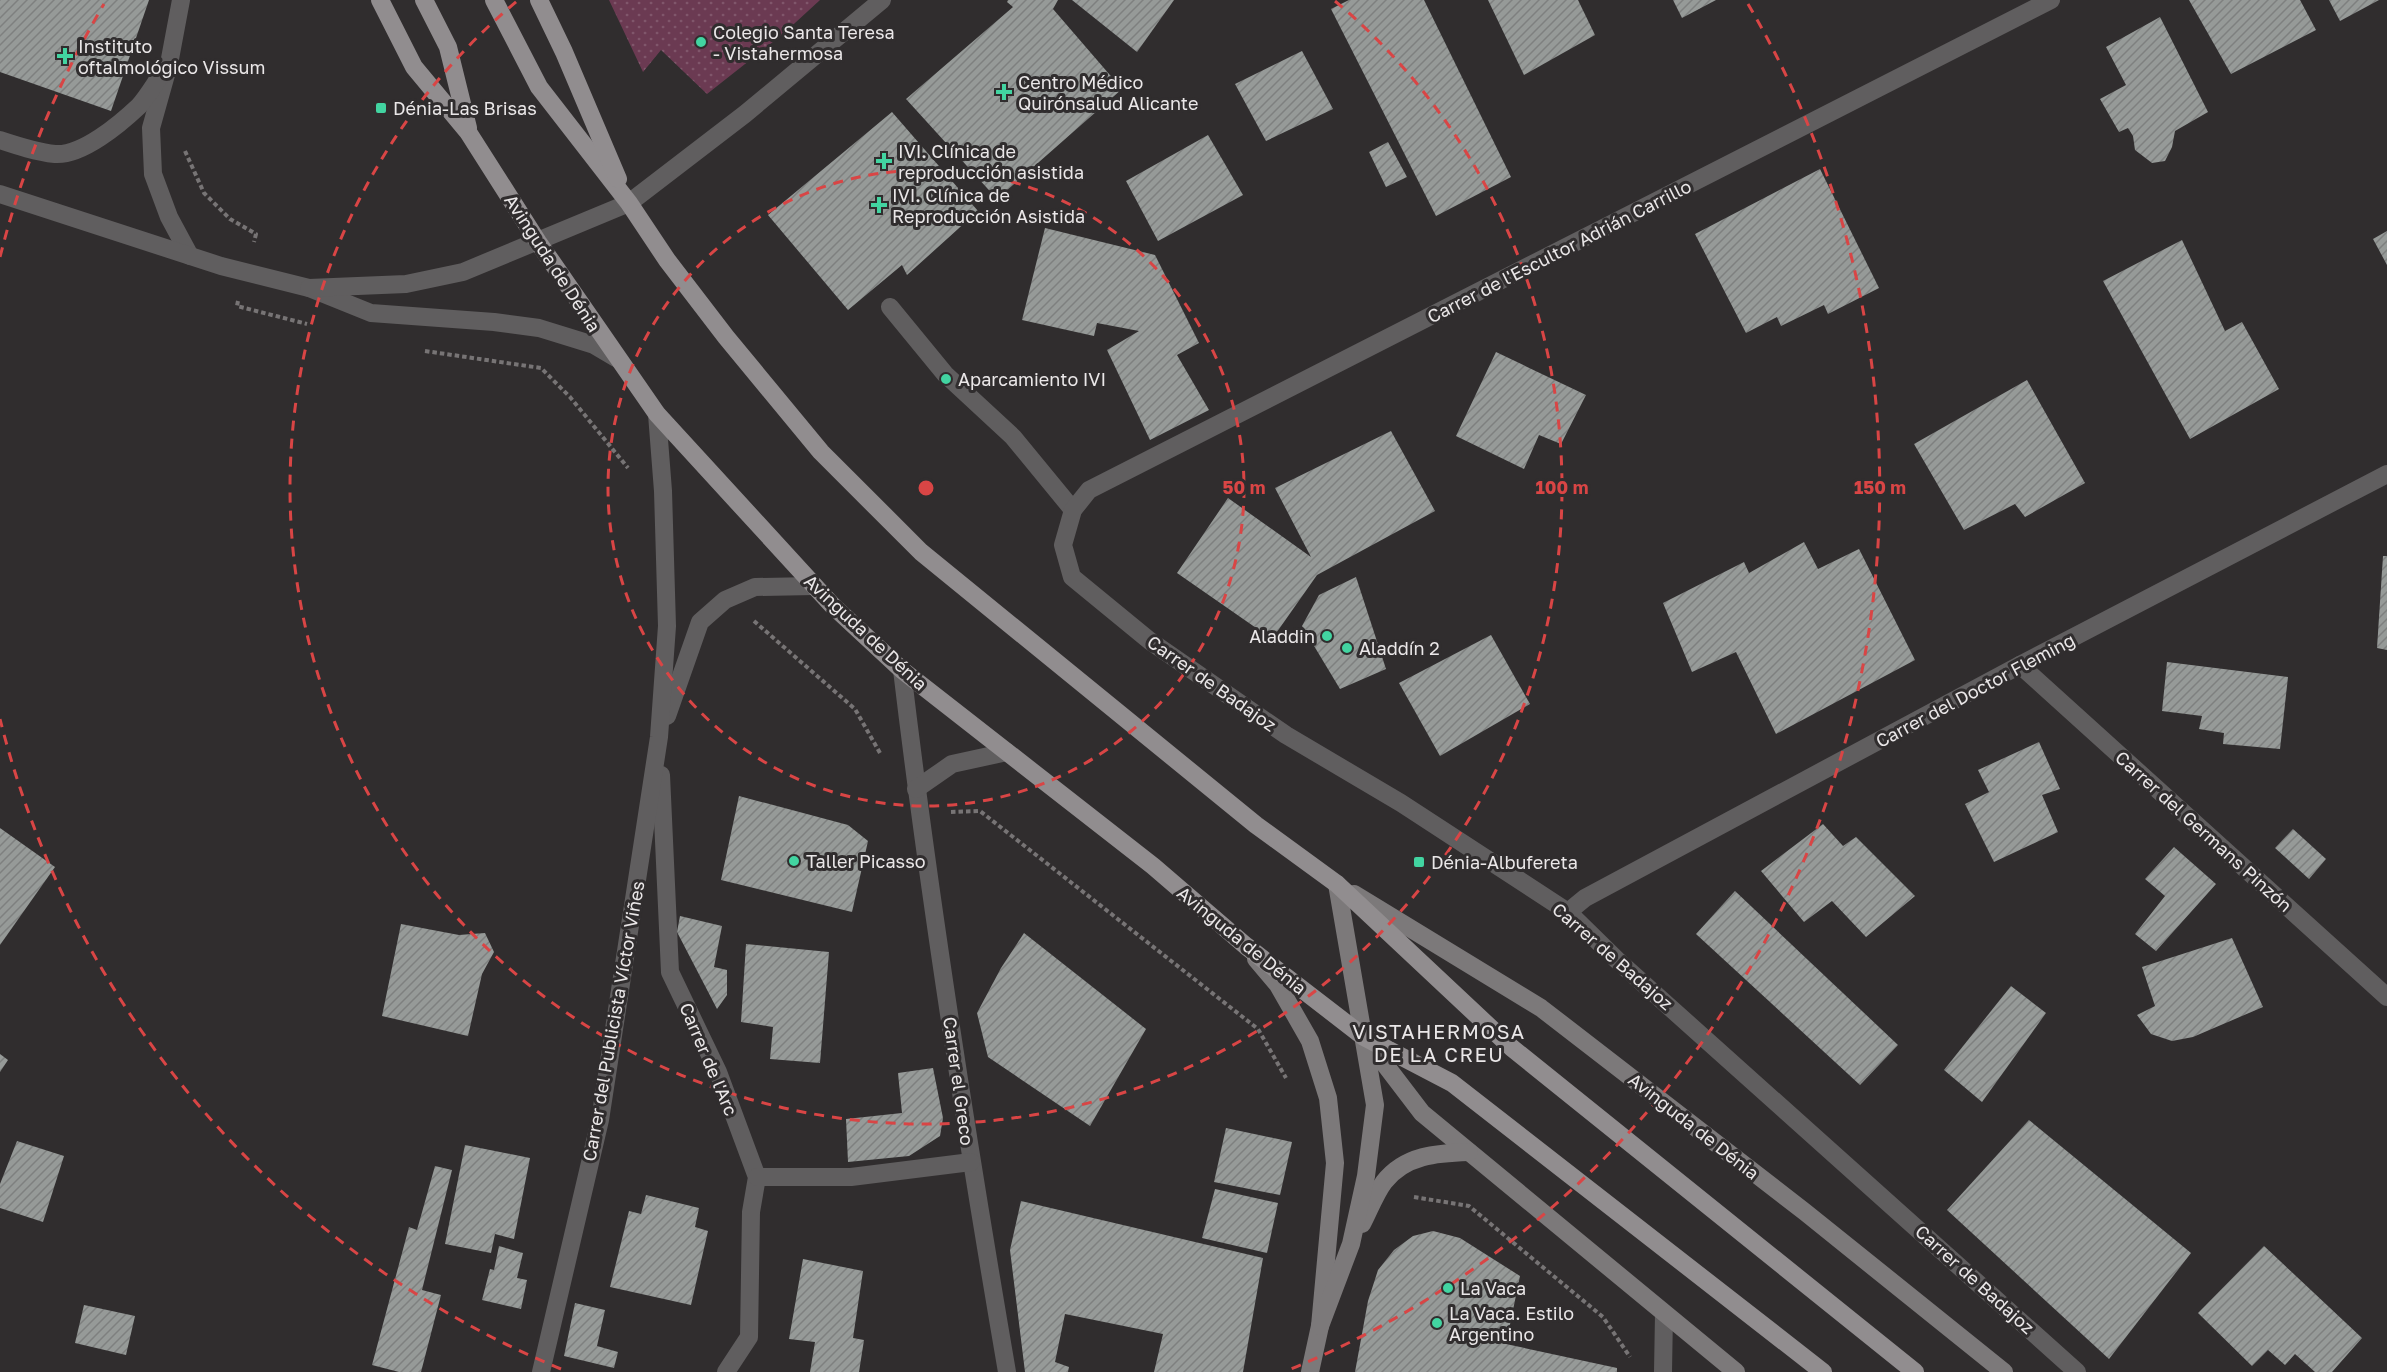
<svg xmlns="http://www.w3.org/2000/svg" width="2387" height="1372" viewBox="0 0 2387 1372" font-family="'Golos Text',sans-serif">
	<defs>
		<pattern id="grass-dots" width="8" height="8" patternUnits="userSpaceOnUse" patternTransform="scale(1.5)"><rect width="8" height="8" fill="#6b3a52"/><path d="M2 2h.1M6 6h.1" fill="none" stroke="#80566b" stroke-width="1.8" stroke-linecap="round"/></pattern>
		<pattern id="building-hatch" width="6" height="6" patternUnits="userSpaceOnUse" patternTransform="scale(1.5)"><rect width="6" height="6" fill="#969a98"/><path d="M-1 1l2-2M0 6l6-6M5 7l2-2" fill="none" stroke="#7e807f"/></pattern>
	</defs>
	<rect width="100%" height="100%" fill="#302d2e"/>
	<polygon fill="url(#grass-dots)" points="609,0 820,0 783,34 707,94 661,50 643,72"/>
	<g fill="url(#building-hatch)">
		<polygon points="0,0 149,0 111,111 0,72"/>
		<polygon points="1008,0 1058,0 1053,9 1122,89 997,199 906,99 1013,7 1007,2"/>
		<polygon points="1072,0 1174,0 1137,52"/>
		<polygon points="1349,0 1424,0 1511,177 1436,216 1331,9"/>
		<polygon points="1488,0 1578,0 1595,35 1524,75"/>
		<polygon points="1673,0 1716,0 1682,18"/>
		<polygon points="2189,0 2300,0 2316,30 2231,74"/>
		<polygon points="2329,0 2379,0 2340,21"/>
		<polygon points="2160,17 2208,112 2175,131 2172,147 2165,161 2152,163 2135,150 2133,136 2128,128 2119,132 2100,99 2126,85 2106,47"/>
		<polygon points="1302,51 1333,109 1266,141 1235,84"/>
		<polygon points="892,112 978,211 907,275 902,265 848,310 768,215"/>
		<polygon points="1208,135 1243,195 1158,241 1126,181"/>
		<polygon points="1388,142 1407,177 1386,187 1369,152"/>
		<polygon points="1820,169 1879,288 1828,314 1824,305 1781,326 1777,317 1746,333 1695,234"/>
		<polygon points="1045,228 1155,255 1199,343 1177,355 1209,410 1150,440 1107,350 1139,331 1097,323 1094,336 1022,320"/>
		<polygon points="2387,231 2387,265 2373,239"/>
		<polygon points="2182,240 2225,331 2242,322 2279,389 2190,439 2103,281"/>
		<polygon points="1496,352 1586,395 1561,444 1539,435 1524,469 1456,436"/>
		<polygon points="2027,380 2085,483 2025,517 2015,504 1964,530 1914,444"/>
		<polygon points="1391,431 1435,511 1317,575 1272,639 1177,573 1228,498 1311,557 1275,488"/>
		<polygon points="1804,542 1818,569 1859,549 1915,660 1776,734 1736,652 1692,672 1663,603 1744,562 1749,573"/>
		<polygon points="2383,556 2387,556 2387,650 2377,648"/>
		<polygon points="1356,577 1386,669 1340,689 1302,626 1319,595"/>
		<polygon points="1491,635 1530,704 1440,756 1399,683"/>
		<polygon points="2167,662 2288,677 2280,749 2223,744 2224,733 2199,729 2202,716 2162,711"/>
		<polygon points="2039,742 2060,789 2042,795 2058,832 1994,862 1965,804 1989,792 1978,770"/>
		<polygon points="739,796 848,825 868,841 852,912 721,880"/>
		<polygon points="1823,824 1843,846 1856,837 1915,896 1866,937 1832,901 1804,922 1761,871"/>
		<polygon points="0,828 55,867 0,945"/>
		<polygon points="2293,829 2326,859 2309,879 2275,848"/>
		<polygon points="2174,847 2216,884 2156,951 2135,934 2165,896 2145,879"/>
		<polygon points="1735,891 1898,1045 1860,1085 1696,934"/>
		<polygon points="680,916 722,926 714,967 727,970 727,995 717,1009 677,932"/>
		<polygon points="401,924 459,935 485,933 494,952 482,974 468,1036 382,1016"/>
		<polygon points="1024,933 1146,1029 1090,1126 988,1057 977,1013 1001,968"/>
		<polygon points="2232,938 2263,1007 2193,1037 2172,1041 2151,1034 2137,1015 2155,1006 2142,967"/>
		<polygon points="746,944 829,952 820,1063 770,1059 773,1027 741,1022"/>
		<polygon points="2011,986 2046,1013 1982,1102 1944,1070"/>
		<polygon points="0,1054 8,1060 0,1072"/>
		<polygon points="933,1068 943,1118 940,1136 909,1156 848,1162 846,1119 902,1113 898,1073"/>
		<polygon points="2029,1120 2191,1253 2109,1359 1947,1210"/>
		<polygon points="1226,1128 1292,1142 1280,1195 1214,1182"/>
		<polygon points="17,1141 64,1156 43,1222 0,1208 0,1184"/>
		<polygon points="465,1145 530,1158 514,1239 495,1234 491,1253 445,1244"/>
		<polygon points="435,1166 452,1170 422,1290 441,1295 421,1372 399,1372 372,1365 409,1227 417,1230"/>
		<polygon points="1215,1189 1278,1203 1267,1253 1202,1238"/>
		<polygon points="646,1195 699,1208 695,1227 708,1231 691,1305 610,1287 629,1211 641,1214"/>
		<polygon points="1021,1201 1263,1258 1243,1372 1154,1372 1163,1334 1065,1314 1055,1362 1069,1367 1068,1372 1025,1372 1010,1250"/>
		<polygon points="1433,1231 1460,1238 1520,1276 1506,1344 1617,1368 1617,1372 1355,1372 1368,1301 1378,1270 1394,1250 1413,1236"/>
		<polygon points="499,1246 523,1253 517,1278 527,1280 521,1309 482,1300 490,1269 494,1270"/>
		<polygon points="2264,1246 2362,1338 2332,1372 2315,1372 2295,1354 2285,1365 2268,1350 2252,1366 2198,1313"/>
		<polygon points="803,1259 863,1271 853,1338 864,1340 859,1372 810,1372 815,1342 789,1339"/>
		<polygon points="575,1303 605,1310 597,1346 618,1352 614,1368 564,1356"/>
		<polygon points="84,1305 135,1316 126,1355 75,1343"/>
	</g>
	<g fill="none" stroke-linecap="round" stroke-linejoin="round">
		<g stroke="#777475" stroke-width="4" stroke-dasharray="4.5 3" stroke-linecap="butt">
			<polyline points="185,151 204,193 230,219 256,234 254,242"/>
			<polyline points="238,301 237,306 307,324"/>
			<polyline points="425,351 541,368 570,397 628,468"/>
			<polyline points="754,621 855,709 880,753"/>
			<polyline points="951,812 980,811 1258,1029 1286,1078"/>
			<polyline points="1414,1197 1469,1206 1603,1317 1630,1357"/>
		</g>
		<polyline stroke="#605e5f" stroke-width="18" points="890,307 945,374 1013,437 1073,510"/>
		<g stroke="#605e5f" stroke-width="18">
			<polyline points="181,0 169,64 151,128 153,174 169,217 190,256"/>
			<polyline points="2051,0 1089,490 1073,510 1063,545 1072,577 1150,641 1286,735 1401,803 1568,912 1617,960 2077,1372"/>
			<path d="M0,140c18,6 36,12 55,14 27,2 65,-30 84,-48 8,-9 15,-21 22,-31"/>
			<polyline points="0,194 221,266 309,288 371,313 494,322 539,328 594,345 616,358"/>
			<polyline points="309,288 406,284 463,272 629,203 745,114 882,0"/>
			<polyline points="2020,665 2387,997"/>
			<path d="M902,670c28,235 65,469 105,702"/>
			<polyline points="667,716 700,622 725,600 755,587 814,586"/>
			<polyline points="661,775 670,972 718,1072 757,1177 751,1212 749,1337 726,1372"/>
			<polyline points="916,789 952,764 1007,752"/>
			<polyline points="1568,912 1585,898 2020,665 2387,474"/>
			<polyline points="757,1177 851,1177 971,1162"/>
			<polyline points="541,1372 600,1120 659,737 667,626 663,491 657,414"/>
			<polyline points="1663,1372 1664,1314"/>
		</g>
		<g stroke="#7c797a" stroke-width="18">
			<polyline points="1354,894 1541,1008 1805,1212 2004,1372"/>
			<polyline points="1256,959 1278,985 1310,1041 1328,1098 1335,1163 1320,1326 1310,1372"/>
			<polyline points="1364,1037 1422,1113 1736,1372"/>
			<path d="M1362,1224c7,-13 13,-30 22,-42 21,-27 53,-29 85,-30"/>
			<polyline points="1320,1326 1351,1244 1366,1176 1375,1105 1337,884"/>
		</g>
		<g stroke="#918d8f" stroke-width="18">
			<polyline points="380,0 414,67 468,132 538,242 657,414 832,605 902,670 1153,866 1246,946 1364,1037 1452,1083 1823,1372"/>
			<polyline points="424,0 448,47 468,128"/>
			<polyline points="494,0 539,87 629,203 667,260 726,337 821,452 921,552 1256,825 1337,884 1512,1048 1915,1372"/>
			<polyline points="539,0 564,52 618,179"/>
		</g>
	</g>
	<g fill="none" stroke="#d94545" stroke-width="3" stroke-dasharray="10 8">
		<circle cx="926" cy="488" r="318"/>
		<path d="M1335 1A636 636 0 1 1 517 1"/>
		<path d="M561 1369A954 954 0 0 1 0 719M0 257A954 954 0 0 1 104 4M1748 4A954 954 0 0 1 1291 1369"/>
	</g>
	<g fill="#42d4a1" stroke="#302d2e" stroke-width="2">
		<circle cx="701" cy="42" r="6"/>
		<path d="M62 47h6v6h6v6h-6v6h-6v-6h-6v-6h6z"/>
		<path d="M1001 83h6v6h6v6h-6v6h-6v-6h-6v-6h6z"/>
		<rect x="375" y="102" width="12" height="12" rx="3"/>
		<path d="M881 152h6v6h6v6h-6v6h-6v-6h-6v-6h6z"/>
		<path d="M876 196h6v6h6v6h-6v6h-6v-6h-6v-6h6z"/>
		<circle cx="946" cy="379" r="6"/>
		<circle cx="1327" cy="636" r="6"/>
		<circle cx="1347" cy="648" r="6"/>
		<circle cx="794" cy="861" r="6"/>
		<rect x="1413" y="856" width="12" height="12" rx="3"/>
		<circle cx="1448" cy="1288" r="6"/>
		<circle cx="1437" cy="1323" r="6"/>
	</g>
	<g text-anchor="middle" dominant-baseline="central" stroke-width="6" stroke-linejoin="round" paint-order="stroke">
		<g font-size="18" fill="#eae7e8" stroke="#302d2e" text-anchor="start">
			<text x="713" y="32">Colegio Santa Teresa<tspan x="713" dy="21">- Vistahermosa</tspan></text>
			<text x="78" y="46">Instituto<tspan x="78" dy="21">oftalmológico Vissum</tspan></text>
			<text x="1018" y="82">Centro Médico<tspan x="1018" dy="21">Quirónsalud Alicante</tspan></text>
			<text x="393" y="108">Dénia-Las Brisas</text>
			<text x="898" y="151">IVI. Clínica de<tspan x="898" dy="21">reproducción asistida</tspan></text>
			<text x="892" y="195">IVI. Clínica de<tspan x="892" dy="21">Reproducción Asistida</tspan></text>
			<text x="958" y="379">Aparcamiento IVI</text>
			<text x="1315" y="636" text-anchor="end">Aladdin</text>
			<text x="1359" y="648">Aladdín 2</text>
			<text x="806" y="861">Taller Picasso</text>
			<text x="1431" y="862">Dénia-Albufereta</text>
			<text x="1460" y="1288">La Vaca</text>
			<text x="1449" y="1313">La Vaca. Estilo<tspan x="1449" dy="21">Argentino</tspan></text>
		</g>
		<g font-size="18" fill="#eae7e8" stroke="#302d2e">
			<text transform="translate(1559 251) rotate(-27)">Carrer de l'Escultor Adrián Carrillo</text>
			<text transform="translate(553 263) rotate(57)">Avinguda de Dénia</text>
			<text transform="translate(866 632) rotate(43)">Avinguda de Dénia</text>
			<text transform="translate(1212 683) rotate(35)">Carrer de Badajoz</text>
			<text transform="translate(1975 690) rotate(-28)">Carrer del Doctor Fleming</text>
			<text transform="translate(2204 831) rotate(42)">Carrer del Germans Pinzón</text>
			<text transform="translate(1242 940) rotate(39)">Avinguda de Dénia</text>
			<text transform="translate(1613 956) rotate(41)">Carrer de Badajoz</text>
			<text transform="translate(613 1021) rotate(-80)">Carrer del Publicista Víctor Viñes</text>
			<text transform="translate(709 1059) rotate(67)">Carrer de l'Arc</text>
			<text transform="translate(959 1081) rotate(82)">Carrer el Greco</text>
			<text transform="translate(1694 1126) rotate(38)">Avinguda de Dénia</text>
			<text transform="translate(1975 1279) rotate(42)">Carrer de Badajoz</text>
		</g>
		<g font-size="20" letter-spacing="1.5" fill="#eae7e8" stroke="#302d2e">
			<text x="1439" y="1031">VISTAHERMOSA<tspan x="1439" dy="23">DE LA CREU</tspan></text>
		</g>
	</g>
	<circle cx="926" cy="488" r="9" fill="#d94545" stroke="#302d2e" stroke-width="3"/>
	<g font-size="18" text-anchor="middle" font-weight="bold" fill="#d94545" stroke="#302d2e" stroke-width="6" stroke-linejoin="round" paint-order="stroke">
		<text x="1244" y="494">50 m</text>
		<text x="1562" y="494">100 m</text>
		<text x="1880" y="494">150 m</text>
	</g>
</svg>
